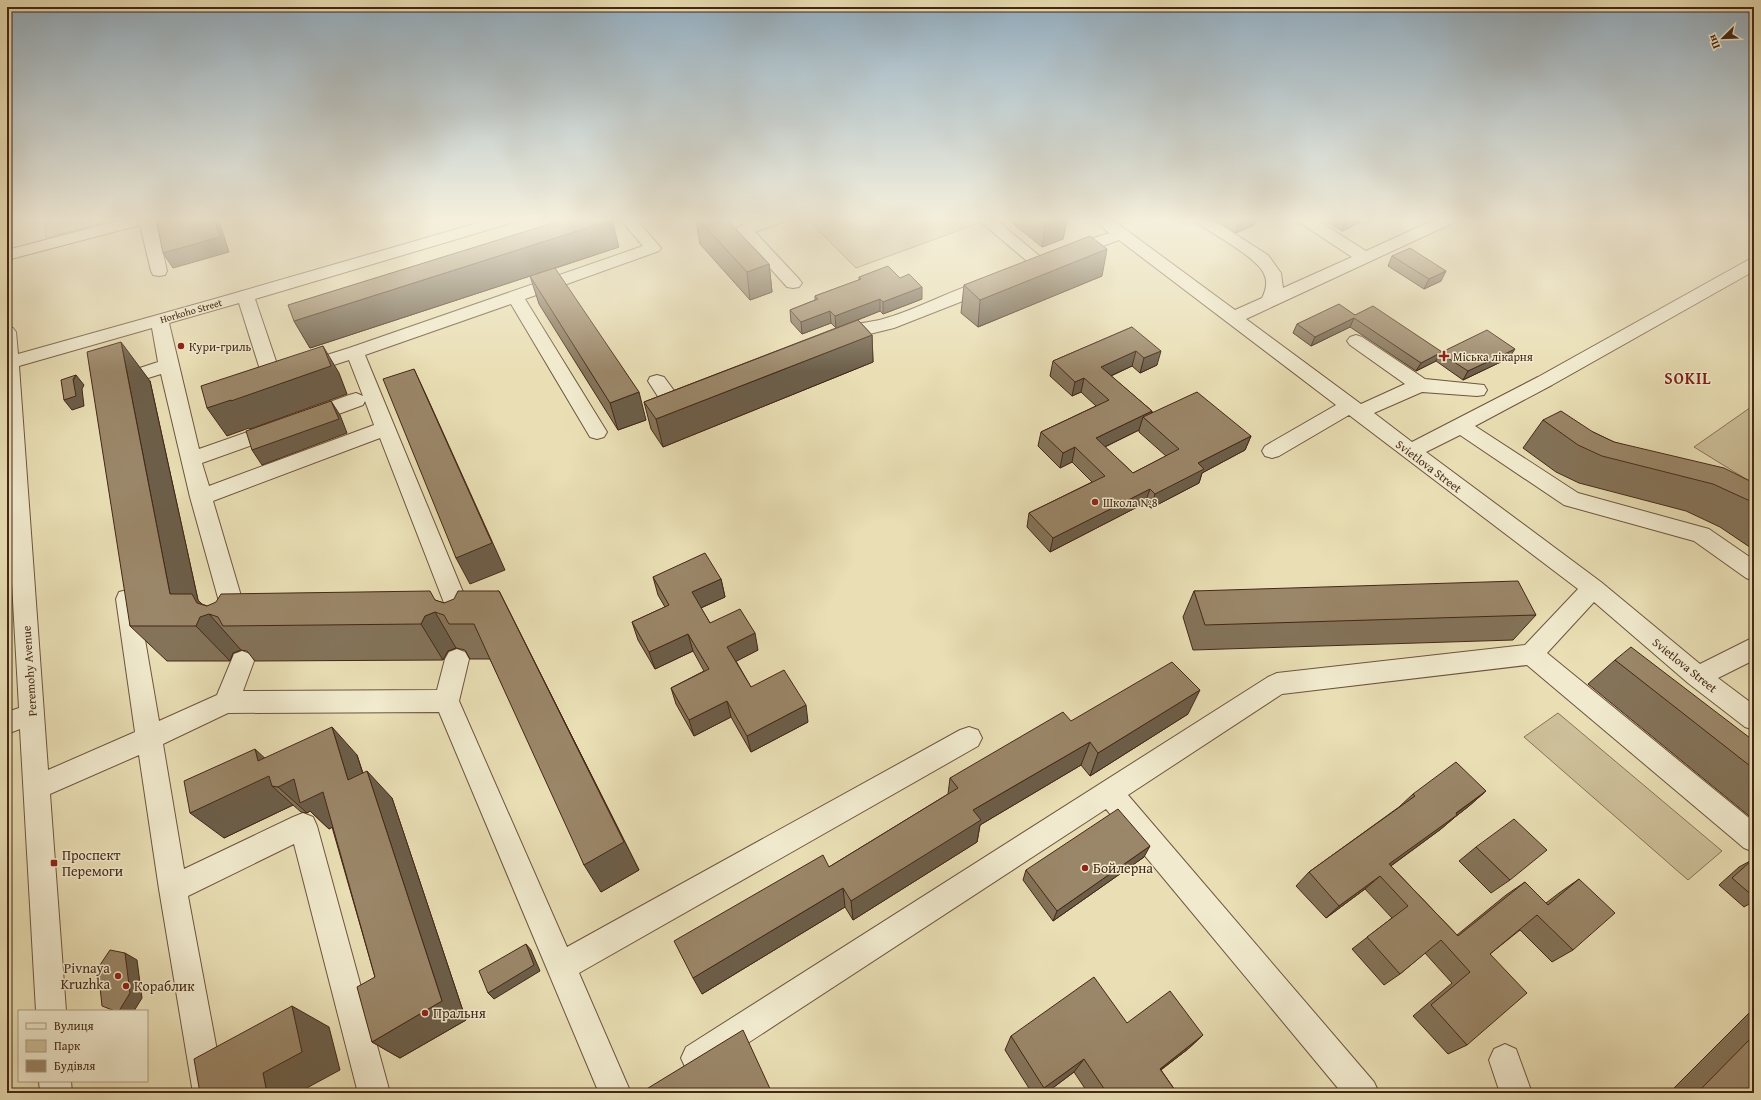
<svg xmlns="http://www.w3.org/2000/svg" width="1761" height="1100" viewBox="0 0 1761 1100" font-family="'Gentium Book Plus',serif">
	<rect width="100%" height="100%" fill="#e9deb4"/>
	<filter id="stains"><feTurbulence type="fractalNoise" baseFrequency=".005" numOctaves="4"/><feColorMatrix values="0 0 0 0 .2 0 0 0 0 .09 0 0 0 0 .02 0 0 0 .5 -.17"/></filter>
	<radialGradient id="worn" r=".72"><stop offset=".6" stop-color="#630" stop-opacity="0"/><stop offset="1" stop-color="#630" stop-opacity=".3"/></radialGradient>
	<g fill="#cdbf99" stroke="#897357">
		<polygon points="44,218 82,218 83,223 103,218 103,223 46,238"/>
		<polygon points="826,218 977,218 982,222 856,268 811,223"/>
		<polygon points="1754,405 1754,484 1694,447"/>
		<polygon points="1558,713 1722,851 1688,880 1524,737"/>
	</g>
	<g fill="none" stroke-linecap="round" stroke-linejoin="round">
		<defs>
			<g id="minor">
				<polygon points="129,218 155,218 167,271 165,275 159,276 153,275 151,271 140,225 7,260 7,250"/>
				<path d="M495,218h25l-2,3 -263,78 24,71 70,-22 294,-102 -24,-28h16l26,30 -2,3 -134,48 82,133 -3,5 -7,2 -7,-2 -79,-133 -146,51 112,271 -4,7 -8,3 -8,-3 -4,-7 -73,-188 -167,63 36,122 -4,7 -8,3 -8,-3 -4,-7 -35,-126 -29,-123 -45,14 -7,-2 -2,-4 2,-4 49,-16 -6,-34 -133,38 29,404 87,-38 -19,-133 3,-7 8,-2 8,2 3,7 21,122 58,-26 17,-41 8,-3 8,3 4,7 -11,30 194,-1 8,-31 4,-7 8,-3 8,3 4,7 -10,42 108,246 393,-217 9,-3 9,3 4,8 -4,8 -399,227 52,120h-32l-160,-381 -211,1 -65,31 21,125 109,-52 10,-4 10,4 4,9 73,267h-32l-64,-249 -106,52 37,197h-32l-34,-204 -20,-134 -89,39 16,217h-30l-16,-282 -13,5v-22l12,-4 -12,-214v-168l6,2 3,4 2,22 193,-54zM239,303l24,76 2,4 7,2 7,-2 70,-23 14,36 -7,-3 -7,2 -49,18 -3,5 3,5 7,2 7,-2 49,-18 2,-4 9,24 -165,61 -7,-23 81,-29 3,-5 -3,-5 -7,-2 -77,27 -30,-126z"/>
				<polygon points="764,218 787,218 785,221 755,232 799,279 802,283 799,287 793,288 787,287 736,230 738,227"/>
				<polygon points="976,218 994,218 1048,263 1046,267 1040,268 1034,267"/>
				<path d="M1092,218h18l125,92 27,-12c4,-8 6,-16 2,-24 -6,-16 -54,-42 -70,-53l-2,-3h18l58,37 13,18 2,15 69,-31 -55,-36 -2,-3h19l52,33 72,-33h21l-2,3 -211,98 115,85 44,-20 -55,-39 -3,-4 3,-4 6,-2 6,2 63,42 59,6 3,5 -3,5 -7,1 -55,-4 -48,21 38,29 126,-65 210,-117 6,-1v12l-202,114 -77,41 103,67 131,36 45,31v21l-8,-3 -52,-37 -130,-36 -104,-70 -34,17 175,130 99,82 54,-27v23l-36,18 36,27v25l-9,-3 -57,-44 -94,-81 -47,51 207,169v30l-10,-4 -217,-183 -245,29 -154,101 246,287 5,11h-37l-236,-284 -398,260 -11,5 -11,-5 -5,-11 5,-11 582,-370 9,-4 248,-28 53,-56 -229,-174 -70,41 -7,2 -7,-2 -3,-5 3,-5 71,-41 -217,-165 -43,16 -6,1 -6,-1 -2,-4 2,-4 45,-15z"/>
				<path d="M990,279l6,1 3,4 -3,4 -102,40 -57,14 -6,-2 -3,-4c7,-11 42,-13 55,-17 37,-10 70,-31 107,-40z"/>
				<path d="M657,375l7,2 11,15 15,-4 7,1 3,5c-6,9 -26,15 -36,12l-16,-25 2,-4z"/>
				<polygon points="1505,1044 1516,1049 1532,1093 1500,1093 1489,1060 1494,1049"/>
				<polygon points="39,1081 71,1081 72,1093 40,1093"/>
			</g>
		</defs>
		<use href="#minor" stroke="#6e553d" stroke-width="2"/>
		<use href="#minor" fill="#f1eace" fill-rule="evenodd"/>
	</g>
	<g fill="#847359" stroke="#452715" fill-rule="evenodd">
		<polygon points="694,218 738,218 728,221 769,264 772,292 750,300 700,244 696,221"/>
		<polygon points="1006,218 1067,218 1063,239 1042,247"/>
		<polygon points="1210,218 1257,218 1254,225 1236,233"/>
		<polygon points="1321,218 1363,218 1361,222 1342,231"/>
		<polygon points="619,247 541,273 646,420 618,430 539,304 530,276 310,348 294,321"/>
		<polygon points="1392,256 1441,281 1424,289 1388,266"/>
		<polygon points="1102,276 978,327 961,313 964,285"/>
		<polygon points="859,277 922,299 883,314 880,311 858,320 872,335 873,362 663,447 651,429 644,402 836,328 831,323 802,334 791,322 790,310 815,300 815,296 859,280"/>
		<polygon points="1355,315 1442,352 1509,358 1463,380 1436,361 1416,371 1350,327 1311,346 1293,333 1297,324"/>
		<path d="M1132,327l25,38 -17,8 -8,-7 -21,10 41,35v2l99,23 -6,14 -43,23 -3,10 -48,25 -6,-5 -95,49 -23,-25 2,-14 63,-31 -20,-20 -12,6 -22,-22 3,-14 55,-26 -15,-14 -9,4 -22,-20 3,-15zM1139,430v2l27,24 -33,17 -28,-26z"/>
		<polygon points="150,381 198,600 202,604 207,606 435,600 444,603 499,591 639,870 601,892 490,659 470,659 465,650 456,648 448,651 443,660 255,661 247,651 241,650 233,653 230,661 167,661 130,626"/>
		<polygon points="1543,420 1593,432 1614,442 1754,483 1754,550 1720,527 1686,511 1579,483 1556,472 1523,448"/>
		<polygon points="653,577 721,579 725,597 701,608 710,623 758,650 736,661 751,687 808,722 751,752 731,717 694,736 676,704 671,688 704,671 693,651 655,669 638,640 632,622 665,607 658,595"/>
		<polygon points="1194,591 1536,615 1513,640 1193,650 1183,617"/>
		<polygon points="1615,660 1754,741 1754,820 1588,684"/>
		<polygon points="1188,714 1090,776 1081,765 980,825 977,842 853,920 845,907 702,994 829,867 948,794 950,778"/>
		<polygon points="357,755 363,773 392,798 466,1020 400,1058 372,1042 375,977 332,827 329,829 310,811 307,813 301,812 293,805 224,838 265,758"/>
		<polygon points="1486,791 1469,806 1455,817 1441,829 1391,866 1457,935 1506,895 1525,882 1546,903 1559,893 1579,879 1573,950 1552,962 1520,930 1490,954 1467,1045 1448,1054 1413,1016 1452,983 1425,953 1400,974 1384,985 1352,949 1392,918 1365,889 1326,918 1296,886 1309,872 1399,807 1413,794"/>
		<polygon points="1476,847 1510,880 1491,893 1459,861"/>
		<polygon points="1144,857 1053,921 1023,880 1026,870"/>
		<polygon points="1752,860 1754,862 1754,901 1744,907 1719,885 1739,867"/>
		<polygon points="1754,1008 1754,1093 1669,1093"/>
		<polygon points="1127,1023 1203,1035 1188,1049 1161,1070 1177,1093 1088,1093 1074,1072 1046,1093 1032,1093 1005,1050 1011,1036"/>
	</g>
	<g fill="#6c5e49" stroke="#452715">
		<polygon points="214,218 218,218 229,252 173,268 163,253"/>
		<polygon points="703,218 738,218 707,228"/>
		<polygon points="1051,218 1067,218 1063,239 1042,247 1046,220"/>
		<polygon points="1240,218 1257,218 1254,225 1236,233"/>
		<polygon points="1347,218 1363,218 1361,222 1342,231"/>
		<polygon points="612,220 619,247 310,348 294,321"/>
		<polygon points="1107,249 1102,276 978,327 980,300"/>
		<polygon points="769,264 772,292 750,300 747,272"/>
		<polygon points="1446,271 1441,281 1424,289 1429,279"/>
		<polygon points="922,287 922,299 883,314 883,302"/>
		<polygon points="880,299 880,311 836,328 835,316"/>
		<polygon points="830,311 831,323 802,334 801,322"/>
		<polygon points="1354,318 1350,327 1311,346 1315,337"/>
		<polygon points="872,335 873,362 663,447 656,419"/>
		<polygon points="121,342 150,381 198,600 212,615 209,614 241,650 233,653 230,661 196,626 170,594"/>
		<polygon points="323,346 339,373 347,394 250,429 249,428 227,436 207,408"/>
		<polygon points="1515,349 1509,358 1463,380 1468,371"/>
		<polygon points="1136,351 1132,366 1097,382 1101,367"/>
		<polygon points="1161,351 1157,365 1140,373 1144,358"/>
		<polygon points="1440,353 1436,361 1416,371 1421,363"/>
		<polygon points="414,369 427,397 505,570 470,584 456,558"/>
		<polygon points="76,375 84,385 82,389 84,406 72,410 64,400"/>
		<polygon points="1084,378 1081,392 1072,396 1075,382"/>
		<polygon points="639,392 646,420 618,430 610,403"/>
		<polygon points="331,401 340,415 347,433 262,465 252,450"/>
		<polygon points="1152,411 1149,422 1143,417 1139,430 1092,453 1096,438"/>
		<polygon points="1251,436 1245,450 1202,473 1199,483 1151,508 1155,494 1198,463"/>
		<polygon points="1075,447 1072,462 1060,468 1063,453"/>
		<polygon points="1150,489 1145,503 1050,552 1053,538"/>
		<polygon points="721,579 725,597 696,610 692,592"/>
		<polygon points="499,591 639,870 601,892 584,865"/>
		<polygon points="435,612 456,648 448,651 443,660 421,624 425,616"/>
		<polygon points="755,633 758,650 731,664 727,647"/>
		<polygon points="688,634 693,651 655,669 649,652"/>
		<polygon points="1200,690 1188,714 1090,776 1098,753"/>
		<polygon points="727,701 731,717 694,736 689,720"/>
		<polygon points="806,705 808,722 751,752 747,736"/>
		<polygon points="332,727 357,755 373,807 348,780"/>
		<polygon points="1090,742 1081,765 980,825 977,842 853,920 851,901 973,810"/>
		<polygon points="255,749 284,776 294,779 323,792 349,819 329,829 310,811 307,813 278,787 272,786 293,805 224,838 190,813 258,761"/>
		<polygon points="367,771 392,798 466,1020 400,1058 372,1042 442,1001"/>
		<polygon points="1486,791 1469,806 1455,817 1441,829 1374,878 1389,864"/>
		<polygon points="1150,846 1144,857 1053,921 1057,911"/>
		<polygon points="1380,876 1365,889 1326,918 1339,906"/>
		<polygon points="843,888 845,907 702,994 693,978"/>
		<polygon points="526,944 531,950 540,971 494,999 488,993"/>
		<polygon points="125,953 137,960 142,998 134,1011 119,1011"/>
		<polygon points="292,1006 329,1027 340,1070 303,1090 304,1093 267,1093 263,1073"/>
		<polygon points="1203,1035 1188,1049 1146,1081 1160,1069"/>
		<polygon points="1084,1059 1074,1072 1046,1093 1041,1093 1044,1088"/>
	</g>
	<g fill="#9a8668" stroke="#452715">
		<polygon points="156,218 214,218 220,237 163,253"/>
		<polygon points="569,218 611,218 612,220 294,321 288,305"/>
		<polygon points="697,218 725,218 769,264 747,272"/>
		<polygon points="1044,218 1051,218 1046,220"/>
		<polygon points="1090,236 1107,249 980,300 964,285"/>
		<polygon points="1410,248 1446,271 1429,279 1392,256"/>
		<polygon points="888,266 900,278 909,274 922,287 883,302 880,299 835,316 830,311 801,322 790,310 818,299 815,296 861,279 859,277"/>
		<polygon points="555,268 639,392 610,403 530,276"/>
		<polygon points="1339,304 1355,315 1373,306 1442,352 1487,330 1515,349 1468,371 1440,353 1421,363 1354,318 1315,337 1297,324"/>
		<polygon points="858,320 872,335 656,419 644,402"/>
		<polygon points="1132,327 1161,351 1144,358 1136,351 1101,367 1152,411 1096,438 1133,473 1179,449 1143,417 1197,392 1251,436 1198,463 1204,469 1155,494 1150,489 1053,538 1029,513 1105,476 1075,447 1063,453 1041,432 1109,400 1084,378 1075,382 1053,361"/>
		<polygon points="121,342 170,594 192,594 197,603 207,606 216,602 221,594 430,591 435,600 444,603 454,599 458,591 499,591 624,842 584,865 474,624 449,624 444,615 435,612 425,616 421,624 223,626 218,617 209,614 200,617 196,626 130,626 87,352"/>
		<polygon points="323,346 331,366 231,401 231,400 207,408 201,386"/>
		<polygon points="414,369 492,543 456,558 383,379"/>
		<polygon points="76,375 73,379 76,396 64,400 61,380"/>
		<polygon points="331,401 339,419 252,450 246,431"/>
		<polygon points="1561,411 1593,432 1614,442 1724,468 1754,483 1754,504 1748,500 1713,484 1602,456 1578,445 1543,420"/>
		<polygon points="705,553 721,579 692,592 710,623 740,609 755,633 727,647 751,687 784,670 806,705 747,736 727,701 689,720 671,688 709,669 688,634 649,652 632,622 669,605 653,577"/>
		<polygon points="1518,581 1536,615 1205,625 1194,591"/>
		<polygon points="1631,647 1754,741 1754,769 1615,660"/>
		<polygon points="1172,662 1200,690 1098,753 1090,742 973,810 981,820 851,901 843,888 693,978 674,941 823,855 829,867 958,788 950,778 1063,712 1071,721"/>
		<polygon points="332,727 348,780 367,771 442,1001 372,1042 357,987 375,977 323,792 300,803 294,779 278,787 272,786 269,776 190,813 184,781 255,749 258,761"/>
		<polygon points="1456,762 1486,791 1456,813 1457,815 1389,864 1458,936 1525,882 1548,905 1579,879 1615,913 1573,950 1537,915 1490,954 1527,993 1467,1045 1431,1005 1470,972 1441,940 1400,974 1367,937 1408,906 1380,876 1339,906 1309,872 1415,796 1413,794"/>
		<polygon points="1118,809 1150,846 1057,911 1026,870"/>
		<polygon points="1514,819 1547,850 1510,880 1476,847"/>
		<polygon points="1752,860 1754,862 1754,897 1732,878"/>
		<polygon points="526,944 534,965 488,993 479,971"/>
		<polygon points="110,950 125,953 130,993 119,1011 115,1011 102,1006 98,968"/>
		<polygon points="1094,977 1127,1023 1170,991 1203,1035 1160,1069 1177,1093 1107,1093 1084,1059 1044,1088 1011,1036"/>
		<polygon points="292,1006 302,1052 263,1073 267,1093 200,1093 194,1059"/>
		<polygon points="743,1030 772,1093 640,1093"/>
		<polygon points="1754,1035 1754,1093 1697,1093"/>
	</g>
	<linearGradient id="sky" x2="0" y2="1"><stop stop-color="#92acbe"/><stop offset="0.59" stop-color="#f5f0dd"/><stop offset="1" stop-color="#f5f0dd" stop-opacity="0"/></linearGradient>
	<rect width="1761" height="372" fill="url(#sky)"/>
	<g fill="#8f2418" stroke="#f1eace" stroke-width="1.5">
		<circle cx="181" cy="346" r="4"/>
		<path d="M1442 350h4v4h4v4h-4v4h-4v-4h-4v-4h4z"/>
		<circle cx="1095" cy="502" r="4"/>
		<rect x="50" y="859" width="8" height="8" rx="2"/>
		<circle cx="1085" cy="868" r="4"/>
		<circle cx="118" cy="976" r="4"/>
		<circle cx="126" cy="986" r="4"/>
		<circle cx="425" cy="1013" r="4"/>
	</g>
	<g text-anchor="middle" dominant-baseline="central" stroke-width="3" stroke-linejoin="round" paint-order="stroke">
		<g font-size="10" fill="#452715" stroke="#f1eace">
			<text transform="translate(191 311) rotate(-16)">Horkoho Street</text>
		</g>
		<g font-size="12" fill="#452715" stroke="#f1eace" text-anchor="start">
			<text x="189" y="346">Кури-гриль</text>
			<text x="1453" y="356">Міська лікарня</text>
			<text x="1103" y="502">Школа №8</text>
		</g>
		<g font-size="12" fill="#452715" stroke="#f1eace">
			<text transform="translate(1429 466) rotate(37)">Svietlova Street</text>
			<text transform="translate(1685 665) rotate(39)">Svietlova Street</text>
			<text transform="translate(29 671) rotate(-94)">Peremohy Avenue</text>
		</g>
		<g font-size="14" fill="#452715" stroke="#f1eace" text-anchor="start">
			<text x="62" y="855">Проспект<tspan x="62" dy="16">Перемоги</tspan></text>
			<text x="1093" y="868">Бойлерна</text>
			<text x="110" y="968" text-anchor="end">Pivnaya<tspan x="110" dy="16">Kruzhka</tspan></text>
			<text x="134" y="986">Кораблик</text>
			<text x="433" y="1013">Пральня</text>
		</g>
		<g font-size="16" font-weight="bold" letter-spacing="1" fill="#7a1f14" stroke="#f1eace">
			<text x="1688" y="378">SOKIL</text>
		</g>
	</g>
	<rect width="1761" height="1100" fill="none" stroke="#e9deb4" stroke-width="24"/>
	<rect x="8" y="8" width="1745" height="1084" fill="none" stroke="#452715" stroke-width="2"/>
	<rect x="12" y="12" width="1737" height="1076" fill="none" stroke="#452715"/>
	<rect x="18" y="1010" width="130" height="72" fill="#f1eace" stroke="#ac9c84"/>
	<rect x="26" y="1023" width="20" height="6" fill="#f1eace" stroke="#ac9c84"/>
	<text x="54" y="1030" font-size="12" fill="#452715">Вулиця</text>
	<rect x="26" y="1040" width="20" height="12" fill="#cdbf99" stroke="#ac9c84"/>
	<text x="54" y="1050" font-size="12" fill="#452715">Парк</text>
	<rect x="26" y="1060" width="20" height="12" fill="#9a8668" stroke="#ac9c84"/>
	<text x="54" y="1070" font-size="12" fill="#452715">Будівля</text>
	<g transform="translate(1723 38) rotate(247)" stroke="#f1eace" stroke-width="3" paint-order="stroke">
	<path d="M0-3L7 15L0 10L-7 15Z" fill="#452715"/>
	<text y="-6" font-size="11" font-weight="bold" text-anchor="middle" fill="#452715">Пн</text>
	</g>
	<rect width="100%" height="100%" filter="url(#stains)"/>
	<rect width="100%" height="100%" fill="url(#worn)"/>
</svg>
